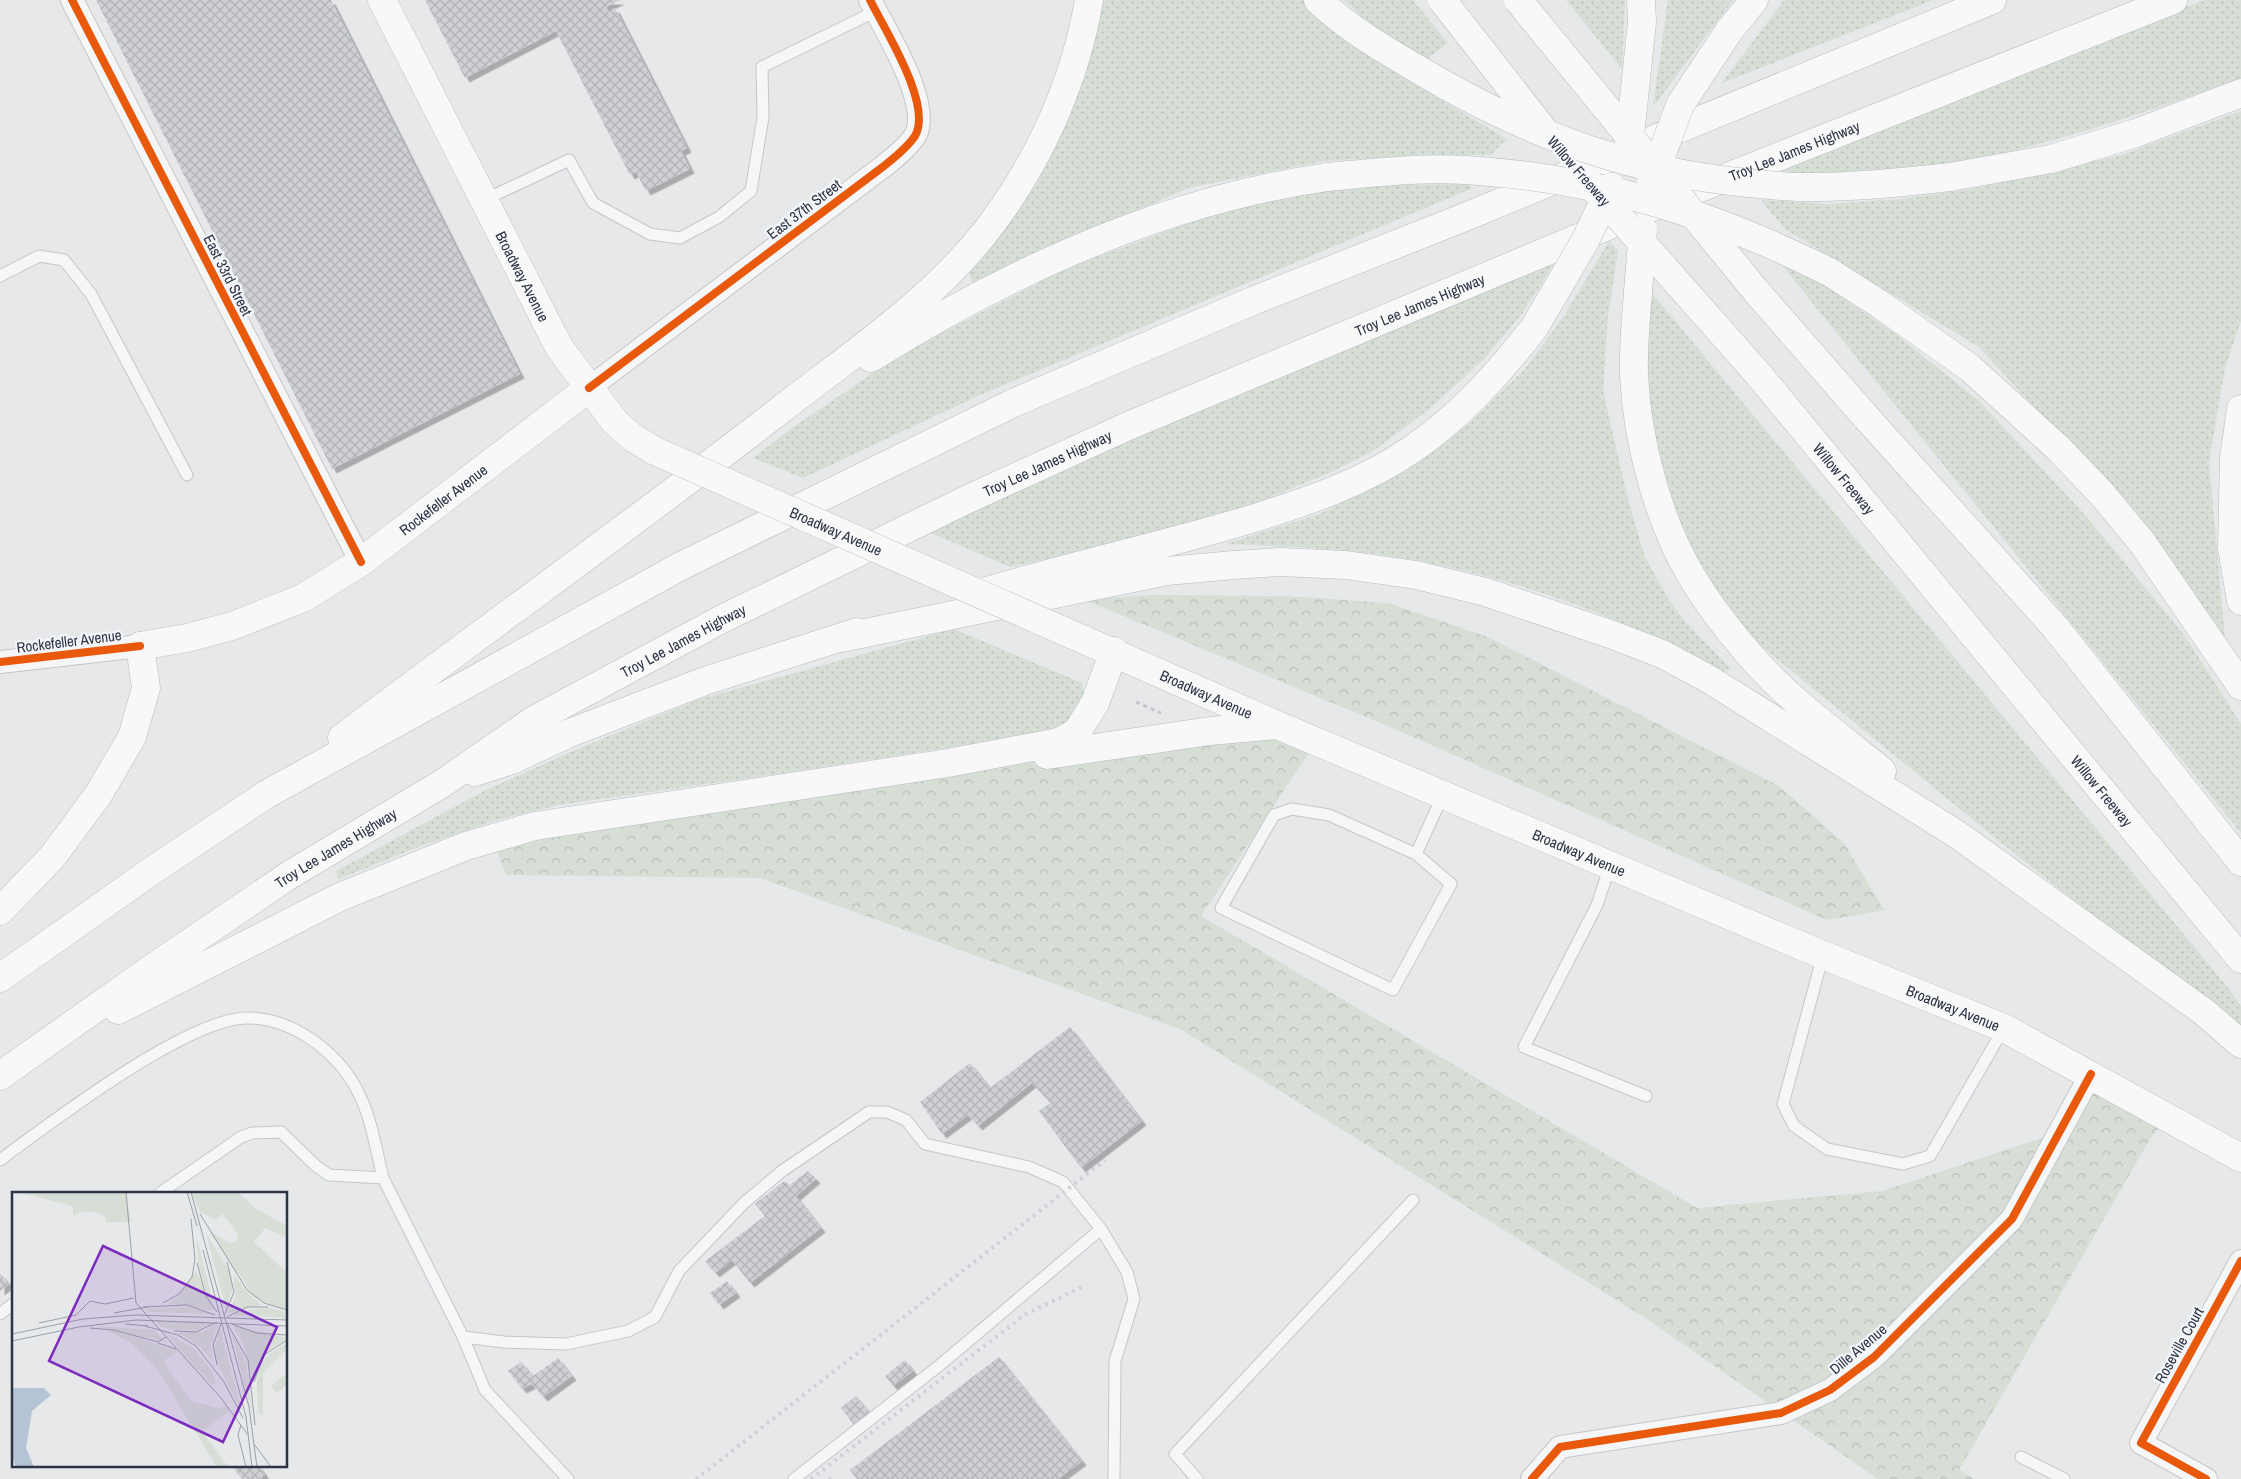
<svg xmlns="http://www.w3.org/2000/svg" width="2241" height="1479" viewBox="0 0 2241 1479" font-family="'Archivo Narrow',sans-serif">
	<defs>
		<pattern id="grass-dots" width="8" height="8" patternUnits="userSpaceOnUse" patternTransform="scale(1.25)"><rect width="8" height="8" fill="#d6ded6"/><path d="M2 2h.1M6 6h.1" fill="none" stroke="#b8bfb9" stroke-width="1.8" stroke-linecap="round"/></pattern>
		<pattern id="forest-crowns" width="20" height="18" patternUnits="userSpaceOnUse" patternTransform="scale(1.25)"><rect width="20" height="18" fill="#d6ded6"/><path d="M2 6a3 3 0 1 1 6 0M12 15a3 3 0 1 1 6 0" fill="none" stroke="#b8bfb9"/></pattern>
		<pattern id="building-cross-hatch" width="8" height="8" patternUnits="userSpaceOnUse" patternTransform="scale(1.25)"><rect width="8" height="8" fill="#ced0d3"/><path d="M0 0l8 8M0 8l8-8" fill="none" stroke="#b1b3b6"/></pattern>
		<filter id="shadow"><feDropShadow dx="4.5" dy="4.5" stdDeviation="0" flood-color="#0004"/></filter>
	</defs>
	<rect width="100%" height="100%" fill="#e6e8ea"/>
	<g fill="url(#grass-dots)">
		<polygon points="1103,0 1303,0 1343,36 1404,78 1507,139 1491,155 1419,155 1324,161 1188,188 973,283 967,269 1008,222 1038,182 1073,106 1089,58"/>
		<polygon points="1344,0 1413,0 1448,43 1428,58 1384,39"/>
		<polygon points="1566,0 1625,0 1622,69"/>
		<polygon points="1668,0 1733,0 1653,107"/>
		<polygon points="1784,0 1933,0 1722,83"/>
		<path d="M2204,0h37v78c-126,46 -256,90 -391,98 -26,2 -54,-4 -79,-6z"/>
		<polygon points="2241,111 2241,321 2225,368 2209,462 2225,639 2169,562 2105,484 1979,347 1785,229 1761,200 1827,204 1901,199 1971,189 2121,155"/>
		<polygon points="1467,184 1473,188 980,395 803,478 753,458 792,428 900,355 1065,269 1208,216 1302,194 1377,185"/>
		<path d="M1609,241l9,10 -10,65 -5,75 25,109 17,57 25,45 21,26 39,40 -7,4c-104,-57 -217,-98 -334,-116 -54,-9 -109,-9 -163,-12l93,-30 87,-43 65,-49 54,-53 39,-53z"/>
		<polygon points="1559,256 1522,314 1484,359 1428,410 1400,431 1373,451 1329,473 1266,499 1216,515 1108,545 1010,567 919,528"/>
		<polygon points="1782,265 1822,284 1894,333 1979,401 2085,515 2185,636 2241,724 2241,833"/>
		<polygon points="1647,287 2229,989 2241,1006 2241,1034 1999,841 1744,632 1682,540 1646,419"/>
		<polygon points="954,629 1082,683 1084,698 1068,726 1024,736 770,775 559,805 497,820 421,846 339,879 336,871 486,790 582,747 700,699"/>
	</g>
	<g fill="url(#forest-crowns)">
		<polygon points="1156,595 1288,596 1388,603 1488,637 1779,786 1844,843 1884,910 1827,920 1395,729 1083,599"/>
		<polygon points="1277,725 1316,742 1201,916 1697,1208 1882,1191 2060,1132 2091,1074 2168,1117 2150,1139 1959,1470 1974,1479 1878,1479 1644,1317 1180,1029 760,878 506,875 492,839"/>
	</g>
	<g fill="url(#building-cross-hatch)" filter="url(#shadow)">
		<polygon points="96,0 331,0 520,374 332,469"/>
		<polygon points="425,0 620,0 606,7 609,12 615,8 687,148 681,151 690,169 646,191 636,172 630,175 556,31 465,78"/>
		<polygon points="1070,1027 1142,1121 1081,1168 1039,1111 1050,1103 1032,1083 978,1126 968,1115 942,1134 920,1102 970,1063 990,1088"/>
		<polygon points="808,1171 816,1179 796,1196 821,1228 750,1283 732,1260 715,1273 705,1261 765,1216 755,1204 784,1181 790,1185"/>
		<polygon points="0,1273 9,1284 0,1291"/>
		<polygon points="727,1281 736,1293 719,1305 710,1293"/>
		<polygon points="999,1357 1082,1461 1058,1479 857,1479 850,1470"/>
		<polygon points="558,1358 572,1376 543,1397 532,1384 522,1389 508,1371 521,1362 533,1376"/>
		<polygon points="905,1360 913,1371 893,1386 885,1376"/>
		<polygon points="856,1396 870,1413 854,1425 841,1408"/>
		<polygon points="231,1465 258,1465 265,1475 260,1479 242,1479"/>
	</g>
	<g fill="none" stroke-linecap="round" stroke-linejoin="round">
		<defs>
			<g id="service">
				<polyline points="484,200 569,160 593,203 650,234 680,238 719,217 751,191 763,117 762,67 876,11"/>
				<polyline points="0,276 39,256 64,260 91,294 187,475"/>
				<polyline points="1416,854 1329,815 1292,809 1274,815 1221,908 1393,990 1451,884 1416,854 1443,795"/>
				<polyline points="1610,866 1597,905 1524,1047 1646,1096"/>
				<polyline points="1823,955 1783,1104 1794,1126 1827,1149 1903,1164 1930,1156 2004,1028"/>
				<path d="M0,1160c50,-37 189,-143 248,-142 46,0 92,36 111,76 13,26 17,56 24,84"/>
				<polyline points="160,1193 241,1137 252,1133 281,1132 316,1166 329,1175 383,1178 463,1337 485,1390 568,1479"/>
				<polyline points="0,1314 14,1303"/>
				<polyline points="463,1337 504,1342 566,1344 628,1331 655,1317 679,1271 744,1203 782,1171 869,1112 887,1112 906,1120 925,1144 1029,1167 1063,1182 1101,1229 1127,1272 1134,1299 1115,1361 1114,1479"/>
				<polyline points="2021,1457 2064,1479"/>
				<polyline points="794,1479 940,1365 1101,1229"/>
				<polyline points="1197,1479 1175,1454 1413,1200"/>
			</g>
			<g id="minor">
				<polyline points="72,0 361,562"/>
				<path d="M589,388l295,-222c11,-9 23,-18 31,-30 18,-31 -30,-106 -45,-136"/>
				<polyline points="0,662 140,646"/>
				<polyline points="1532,1479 1560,1447 1781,1413 1830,1390 1874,1357 2012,1219 2091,1074"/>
				<polyline points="2206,1479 2141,1443 2241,1261"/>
			</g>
			<g id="primary">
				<path id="s1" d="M382,0l177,347 56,75 17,15 23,14"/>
				<path id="s2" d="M1082,639l195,86 546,230 181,73 237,130"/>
				<path id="s3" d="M140,646l47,-8 45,-12 71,-28 58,-36 228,-174"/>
			</g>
			<g id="motorway">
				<path d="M1318,0c37,35 83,59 127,85"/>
				<polyline points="1641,0 1642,22"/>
				<polyline points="1729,31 1754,0"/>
				<polyline points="1950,177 2051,159 2136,133 2241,93"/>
				<polyline points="1831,273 1881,305 1970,368 2058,448 2101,493 2141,541 2241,686"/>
				<path d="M1638,292c-2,27 -5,55 -4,83 3,65 24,146 58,202 18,30 41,59 64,85 37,41 83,74 126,109"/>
				<path d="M871,358c139,-87 293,-158 457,-181"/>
				<path id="s4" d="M1759,375l482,584"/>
				<polyline points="2241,409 2234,458 2232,548 2241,601"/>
				<polyline points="1865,416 2055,627 2241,862"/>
				<path d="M984,592c91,-28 184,-47 274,-75 53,-17 106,-35 153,-67 49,-33 87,-76 123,-122"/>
				<polyline points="841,638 1167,571 1234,565 1280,562 1346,565 1416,575 1485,592 1610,634 1662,654 1707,678 1958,835 2204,1012 2241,1044"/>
				<path d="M342,738c145,-110 294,-216 437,-327 72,-56 152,-109 208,-181 51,-66 88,-147 102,-230"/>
				<polyline points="1047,755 1210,731 1277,725"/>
				<polyline points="475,772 512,760 567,734 705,681 857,632"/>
				<polyline points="0,911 53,856 98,795 132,737 146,688 140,646"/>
				<polyline points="0,978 153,870 267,794 681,566 1013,403 1255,300 1460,219 1992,0"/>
				<polyline points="118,1010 340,897 466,846 535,826 948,763 1059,742 1077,732 1095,703 1114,651"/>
				<path id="s5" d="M0,1076l148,-105 143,-97 152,-91 91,-63 188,-101 246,-120 160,-73 544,-227 501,-199"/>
			</g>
		</defs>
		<use href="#service" stroke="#c4c6c8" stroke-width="13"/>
		<use href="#minor" stroke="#c4c6c8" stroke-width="24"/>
		<use href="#primary" stroke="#c2c5c8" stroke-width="29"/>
		<use href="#motorway" stroke="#b8bbbf" stroke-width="29"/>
		<polyline stroke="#c5c6ca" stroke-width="3" stroke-dasharray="4 4" stroke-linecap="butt" points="1136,702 1161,713"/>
		<use href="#service" stroke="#f5f6f7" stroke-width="11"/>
		<use href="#minor" stroke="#f5f6f7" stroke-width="22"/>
		<use href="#primary" stroke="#f8f8f8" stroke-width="28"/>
		<use href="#motorway" stroke="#f8f8f8" stroke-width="28"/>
		<g stroke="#cecfd2" stroke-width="4" stroke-dasharray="2.5 5" stroke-linecap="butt">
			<polyline points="696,1479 1105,1160"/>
			<polyline points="811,1479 1026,1314 1082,1287"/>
			<polyline points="829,1479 832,1477"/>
		</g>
		<defs>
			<g id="primary-bridge">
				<path id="s6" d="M655,451l427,188"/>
			</g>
			<g id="motorway-bridge">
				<polyline points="1442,0 1546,133"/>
				<polyline points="1518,0 1756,291 1865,416"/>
				<path d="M1445,85c97,54 193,88 304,98 16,1 33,4 49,4 51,1 101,-4 152,-10"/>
				<polyline points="1629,145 1642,22"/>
				<path d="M1328,177c45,-4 91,-10 137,-7 133,8 248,43 366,103"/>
				<polyline points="1651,183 1680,105 1729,31"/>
				<polyline points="1590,184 1759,375"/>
				<polyline points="1638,292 1643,230"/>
				<polyline points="1534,328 1585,241 1611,187"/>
			</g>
		</defs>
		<use href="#primary-bridge" stroke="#c2c5c8" stroke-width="29" stroke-linecap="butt"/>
		<use href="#motorway-bridge" stroke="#b8bbbf" stroke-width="29" stroke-linecap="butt"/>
		<use href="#primary-bridge" stroke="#f8f8f8" stroke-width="28"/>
		<use href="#motorway-bridge" stroke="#f8f8f8" stroke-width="28"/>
		<defs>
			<g id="cycleway">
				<polyline points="72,0 361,562"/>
				<path d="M589,388l295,-222c11,-9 23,-18 31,-30 18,-31 -30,-106 -45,-136"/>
				<polyline points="0,662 140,646"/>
				<polyline points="1532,1479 1560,1447 1781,1413 1830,1390 1874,1357 2012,1219 2091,1074"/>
				<polyline points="2206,1479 2141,1443 2241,1261"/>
			</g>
		</defs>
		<use href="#cycleway" stroke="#f4f6f9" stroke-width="11"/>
		<use href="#cycleway" stroke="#e8590c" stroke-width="8"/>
	</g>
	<g text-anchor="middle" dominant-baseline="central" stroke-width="4.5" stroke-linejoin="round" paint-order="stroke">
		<g font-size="15" fill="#2b3445" stroke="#f4f6f9">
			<text stroke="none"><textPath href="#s5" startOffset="2026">Troy Lee James Highway</textPath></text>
			<text transform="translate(1579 171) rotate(49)">Willow Freeway</text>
			<text transform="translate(804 209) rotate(-37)">East 37th Street</text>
			<text transform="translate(228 275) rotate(63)">East 33rd Street</text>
			<text stroke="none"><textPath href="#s1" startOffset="310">Broadway Avenue</textPath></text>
			<text stroke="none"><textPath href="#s5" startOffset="1621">Troy Lee James Highway</textPath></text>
			<text stroke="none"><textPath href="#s5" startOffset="1216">Troy Lee James Highway</textPath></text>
			<text stroke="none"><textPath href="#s4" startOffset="134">Willow Freeway</textPath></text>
			<text stroke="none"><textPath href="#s3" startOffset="342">Rockefeller Avenue</textPath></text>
			<text stroke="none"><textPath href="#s6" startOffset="198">Broadway Avenue</textPath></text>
			<text stroke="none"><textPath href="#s5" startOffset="811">Troy Lee James Highway</textPath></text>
			<text transform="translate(69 641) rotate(-7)">Rockefeller Avenue</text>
			<text stroke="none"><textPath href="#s2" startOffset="136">Broadway Avenue</textPath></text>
			<text stroke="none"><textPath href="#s4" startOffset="539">Willow Freeway</textPath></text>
			<text stroke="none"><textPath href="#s5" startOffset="406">Troy Lee James Highway</textPath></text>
			<text stroke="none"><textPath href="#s2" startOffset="541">Broadway Avenue</textPath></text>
			<text stroke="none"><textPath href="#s2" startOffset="946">Broadway Avenue</textPath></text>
			<text transform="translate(2179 1345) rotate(-61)">Roseville Court</text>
			<text transform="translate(1858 1349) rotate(-40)">Dille Avenue</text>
		</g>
	</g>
	<g transform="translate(12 1192)">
		<rect width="275" height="275" fill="#e6e8ea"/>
		<path d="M6,0h108l5,30h-25l-1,-6 -8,-3 -13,-2 -11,5v-10zM179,0h47l18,17 31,17v12l-22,-10 -11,14 33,31v37l-32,-12 -47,-68 23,14 7,-5v-4l-15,-21 -7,6 -16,-8zM194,41l24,39 3,14 -7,24zM184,45l3,9 14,56 -4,-3 -10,-31zM183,79l3,4 17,36 -47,-8 9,-5zM222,82l10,15 17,16 -34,9 8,-17zM177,115l21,7 -62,-2 -3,-3zM255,116l16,3 4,7 -54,-3 11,-5zM143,128l59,2 -18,8h-18l-17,-3zM207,131l-8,21 2,17 -16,-17 -19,-11 24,-1zM220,133l55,13 -25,17 -10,21 -8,-31zM85,134l57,4 8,8 -1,3zM208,136l20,76 2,8 -27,-54 -1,-9zM219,139l15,31 6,54zM275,181v11l-10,9 -6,-7z" fill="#d6ded6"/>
		<path d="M226,41l49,52v19l-8,-5zM215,55l21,17 -2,8 8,1 2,11 16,17 -9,-1 -30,-36 -8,-16zM99,137l67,22 -15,10 28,40 30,8 5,-4 4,6 -28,20 26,36h-11l-60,-98 -27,-27 -20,-10zM153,140l30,17 17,23 4,13 -5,-1zM275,151v6l-24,24v43l-5,-4 -1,-30 4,-19 8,-9z" fill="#d6ded6"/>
		<path d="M0,196h32l7,7 -19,16 -6,37 8,19h-18l-4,-11z" fill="#b4c4d5"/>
		<path fill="none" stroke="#9ba0a8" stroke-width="1" d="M114,0l10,111 85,95 27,37M175,0l10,34M179,0l58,215 8,60M188,22l47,76 17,13 23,7M191,58l43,167 6,50M185,71l9,33 11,16M78,109l15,3 29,-6M151,111l16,-9 13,-17 3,-18 -4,-40M132,115l43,-2 28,10M102,121l33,-6M212,124l10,-24 -7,-30M215,125l20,-10h21M27,131l37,-8 14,-14M113,132l23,2M220,132l24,9 31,2M216,133l20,35 7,65M133,134l33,9 18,11 28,36 19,36M78,136l24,2 44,12 8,-5M162,139l22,1 21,-10M0,142l71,-15 52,-4 152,5M0,149l67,-14 57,-7 151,6M146,151l18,6M205,173l-4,-20 8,-21M242,190l10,-27 23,-15M229,233l-3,10 8,32M242,252l17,23"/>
		<path fill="#7b2cbf" fill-opacity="0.15" stroke="#7b2cbf" stroke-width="2.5" d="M91,54l174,81 -54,115 -174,-81z"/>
		<rect width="275" height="275" fill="none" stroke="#2b3445" stroke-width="2.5"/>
	</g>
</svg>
